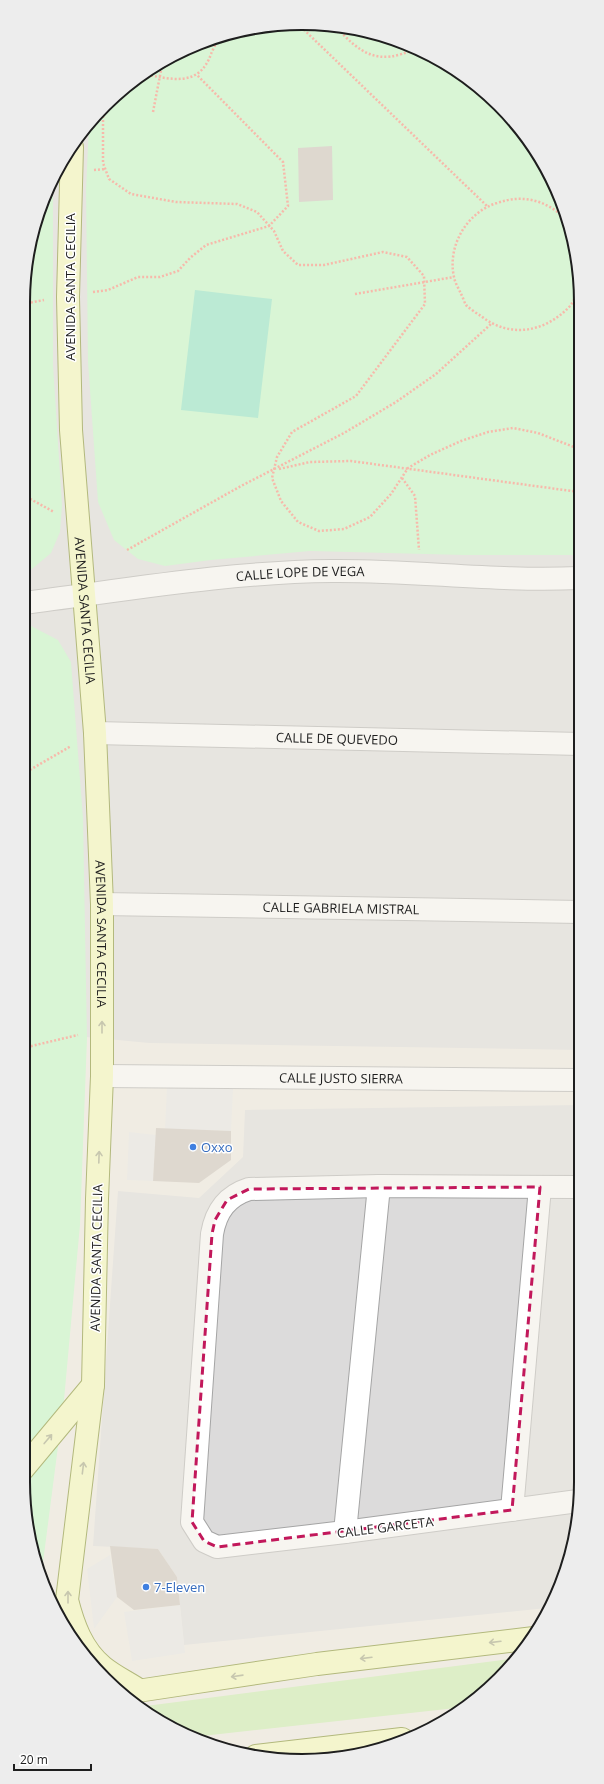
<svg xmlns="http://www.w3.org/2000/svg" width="604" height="1784" viewBox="0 0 604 1784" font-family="'Open Sans',sans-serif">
	<rect width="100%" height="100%" fill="#f0ece3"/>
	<g fill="#dcdbdb">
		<polygon points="320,24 374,32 442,60 512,118 552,179 579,266 580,1050 149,1043 23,1031 23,302 32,230 52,179 81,132 118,92 162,60 212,38 265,25"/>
		<polygon points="580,1105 581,1482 572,1554 547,1608 184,1645 177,1577 158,1549 93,1546 118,1191 199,1198 243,1157 245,1110"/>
	</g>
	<polygon fill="#c6efa4" points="517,1658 499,1679 465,1707 193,1737 178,1732 138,1707"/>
	<g fill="#bcfec4">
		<polygon points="320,24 374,32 442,60 512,118 552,179 579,266 579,555 464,555 310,551 211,560 165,566 138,559 114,540 98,502 88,362 86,190 89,124 118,92 162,61 212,38 265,25"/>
		<polygon points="53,177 53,365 62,505 60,532 51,553 32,569 23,571 23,302 32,230"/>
		<polygon points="23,625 31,626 58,640 71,662 83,818 87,1038 80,1225 64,1400 41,1578 28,1536 23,1482"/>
	</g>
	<polygon fill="#7ae6c1" points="195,290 272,299 258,418 181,410"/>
	<g fill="#e6e6e6">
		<polygon points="167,1087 233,1089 231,1131 165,1129"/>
		<polygon points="129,1132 156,1135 153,1181 127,1180"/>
		<polygon points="110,1555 117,1597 94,1629 87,1569"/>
		<polygon points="180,1605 185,1653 132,1661 124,1612"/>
	</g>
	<g fill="#c8bfb6">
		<polygon points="332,146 333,200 299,202 298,148"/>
		<polygon points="156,1128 231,1131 231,1160 199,1183 153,1181"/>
		<polygon points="110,1546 158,1549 177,1577 180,1605 134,1610 117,1597"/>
	</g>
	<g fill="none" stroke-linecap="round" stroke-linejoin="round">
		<defs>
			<g id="street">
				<path id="s1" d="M23,603c103,-13 205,-31 309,-32 82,-1 165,11 247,7"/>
				<path id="s2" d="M95,733l485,11"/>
				<path id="s3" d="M102,904l478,8"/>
				<path id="s4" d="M102,1076l478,4"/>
				<path d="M578,1501l-233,31 -128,15 -13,-6 -12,-19 20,-288c4,-23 15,-38 37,-45l130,-3 201,1"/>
				<polyline points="512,1510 540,1187"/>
				<polyline points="345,1532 379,1186"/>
			</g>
			<g id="secondary">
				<path id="s5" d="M72,147l-4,150 3,133 24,303 7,171v172l-5,123 -4,186 -26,215c6,24 15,50 36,67 11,9 24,15 36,23"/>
				<polyline points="23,1469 93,1385"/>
				<polyline points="124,1693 317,1664 534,1638"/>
				<polyline points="256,1756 402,1739"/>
			</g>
		</defs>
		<use href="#street" stroke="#a5a5a5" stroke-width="24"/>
		<use href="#secondary" stroke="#687a00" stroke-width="24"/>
		<g stroke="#ff7b65" stroke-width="2.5" stroke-dasharray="2 2" stroke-linecap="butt">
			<polyline points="298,24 487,206"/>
			<path d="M335,26c26,28 42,40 80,23"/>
			<path d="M143,74c28,5 56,14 68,-20 2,-5 6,-11 6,-17"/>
			<polyline points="103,108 103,163 109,179 131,194 176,202 237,204 257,212 274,231 283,251 298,265 324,265 383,252 407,257 424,276 425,304 356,396 292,432 277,457 272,478 281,501 298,522 319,531 344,529 370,517 391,494 408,468 430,455 461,441 488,432 513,428 538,433 579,449"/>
			<polyline points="153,112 163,60"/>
			<polyline points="94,170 106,169"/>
			<path d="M564,217c-20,-17 -41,-23 -67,-14 -30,9 -50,43 -43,74 1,6 5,12 7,17 2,3 3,8 5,11 4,4 10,8 15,11 29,23 65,16 89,-10 4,-5 6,-11 9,-16"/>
			<polyline points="93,292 108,290 138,277 160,277 178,271 190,258 206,245 269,226 288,206 283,162 197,75"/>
			<polyline points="355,294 454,277"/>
			<polyline points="23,304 44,300"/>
			<polyline points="279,469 310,462 351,461 579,492"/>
			<polyline points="402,478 415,496 419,550"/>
			<polyline points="23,495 54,512"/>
			<polyline points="127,550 241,486 344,433 396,402 436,374 491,324"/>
			<polyline points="23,774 71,746"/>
			<polyline points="23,976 26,1040 23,1056"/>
			<polyline points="23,1048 78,1035"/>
		</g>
		<use href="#street" stroke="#fff" stroke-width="22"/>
		<use href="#secondary" stroke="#f8ffb2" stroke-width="22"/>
	</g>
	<defs><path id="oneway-shaft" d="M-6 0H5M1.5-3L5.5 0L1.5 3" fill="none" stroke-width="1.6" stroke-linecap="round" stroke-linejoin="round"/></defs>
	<g stroke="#969a6f">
		<use href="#oneway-shaft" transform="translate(102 1027) rotate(-90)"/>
		<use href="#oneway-shaft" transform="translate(99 1157) rotate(-88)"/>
		<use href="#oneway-shaft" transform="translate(48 1439) rotate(-50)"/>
		<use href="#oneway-shaft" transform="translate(83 1468) rotate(-83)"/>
		<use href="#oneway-shaft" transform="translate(68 1597) rotate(-90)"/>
		<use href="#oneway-shaft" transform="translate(495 1642) rotate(173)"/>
		<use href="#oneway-shaft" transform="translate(366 1658) rotate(173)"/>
		<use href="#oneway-shaft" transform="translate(237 1676) rotate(172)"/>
	</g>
	<path d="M0 0H604V1784H0ZM540,1187l-28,323 -295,37 -13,-6 -12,-19 20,-288 3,-14 12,-20 22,-11z" fill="#f0ece3" fill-opacity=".55" fill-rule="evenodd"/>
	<path fill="none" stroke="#c2185b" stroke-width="3" stroke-dasharray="8 5" stroke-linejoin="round" d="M540,1187l-28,323 -295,37 -13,-6 -12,-19 20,-288 3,-14 12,-20 22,-11z"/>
	<g fill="#3f7fe0" stroke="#fff" stroke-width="1.5">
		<circle cx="193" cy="1147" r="4"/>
		<circle cx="146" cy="1587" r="4"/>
	</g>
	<g text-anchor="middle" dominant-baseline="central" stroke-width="3" stroke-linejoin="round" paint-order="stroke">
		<g font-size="13" fill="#1e1e1e" stroke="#fff">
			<text transform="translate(70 287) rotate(-90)">AVENIDA SANTA CECILIA</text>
			<text stroke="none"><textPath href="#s1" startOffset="279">CALLE LOPE DE VEGA</textPath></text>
			<text stroke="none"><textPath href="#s5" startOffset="464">AVENIDA SANTA CECILIA</textPath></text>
			<text stroke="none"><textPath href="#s2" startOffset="242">CALLE DE QUEVEDO</textPath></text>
			<text stroke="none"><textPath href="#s3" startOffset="239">CALLE GABRIELA MISTRAL</textPath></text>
			<text stroke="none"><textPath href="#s5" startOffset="788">AVENIDA SANTA CECILIA</textPath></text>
			<text stroke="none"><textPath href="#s4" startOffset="239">CALLE JUSTO SIERRA</textPath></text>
			<text transform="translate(96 1258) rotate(-89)">AVENIDA SANTA CECILIA</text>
			<text transform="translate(385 1527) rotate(-7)">CALLE GARCETA</text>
		</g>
		<g font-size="13" fill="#366cbe" stroke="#fff" text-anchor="start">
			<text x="201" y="1147">Oxxo</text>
			<text x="154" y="1587">7-Eleven</text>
		</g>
	</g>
	<path d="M0 0H604V1784H0ZM302 30H302A272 272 0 0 1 574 302V1482A272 272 0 0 1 302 1754H302A272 272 0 0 1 30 1482V302A272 272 0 0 1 302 30Z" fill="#ededed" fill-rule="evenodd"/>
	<path fill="none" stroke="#1e1e1e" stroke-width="2" d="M302 30H302A272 272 0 0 1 574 302V1482A272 272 0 0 1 302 1754H302A272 272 0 0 1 30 1482V302A272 272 0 0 1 302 30Z"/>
	<path d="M14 1764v6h77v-6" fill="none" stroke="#1e1e1e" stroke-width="2"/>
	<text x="20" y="1764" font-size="12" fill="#1e1e1e" stroke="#ffffff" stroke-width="3" paint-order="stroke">20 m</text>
</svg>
